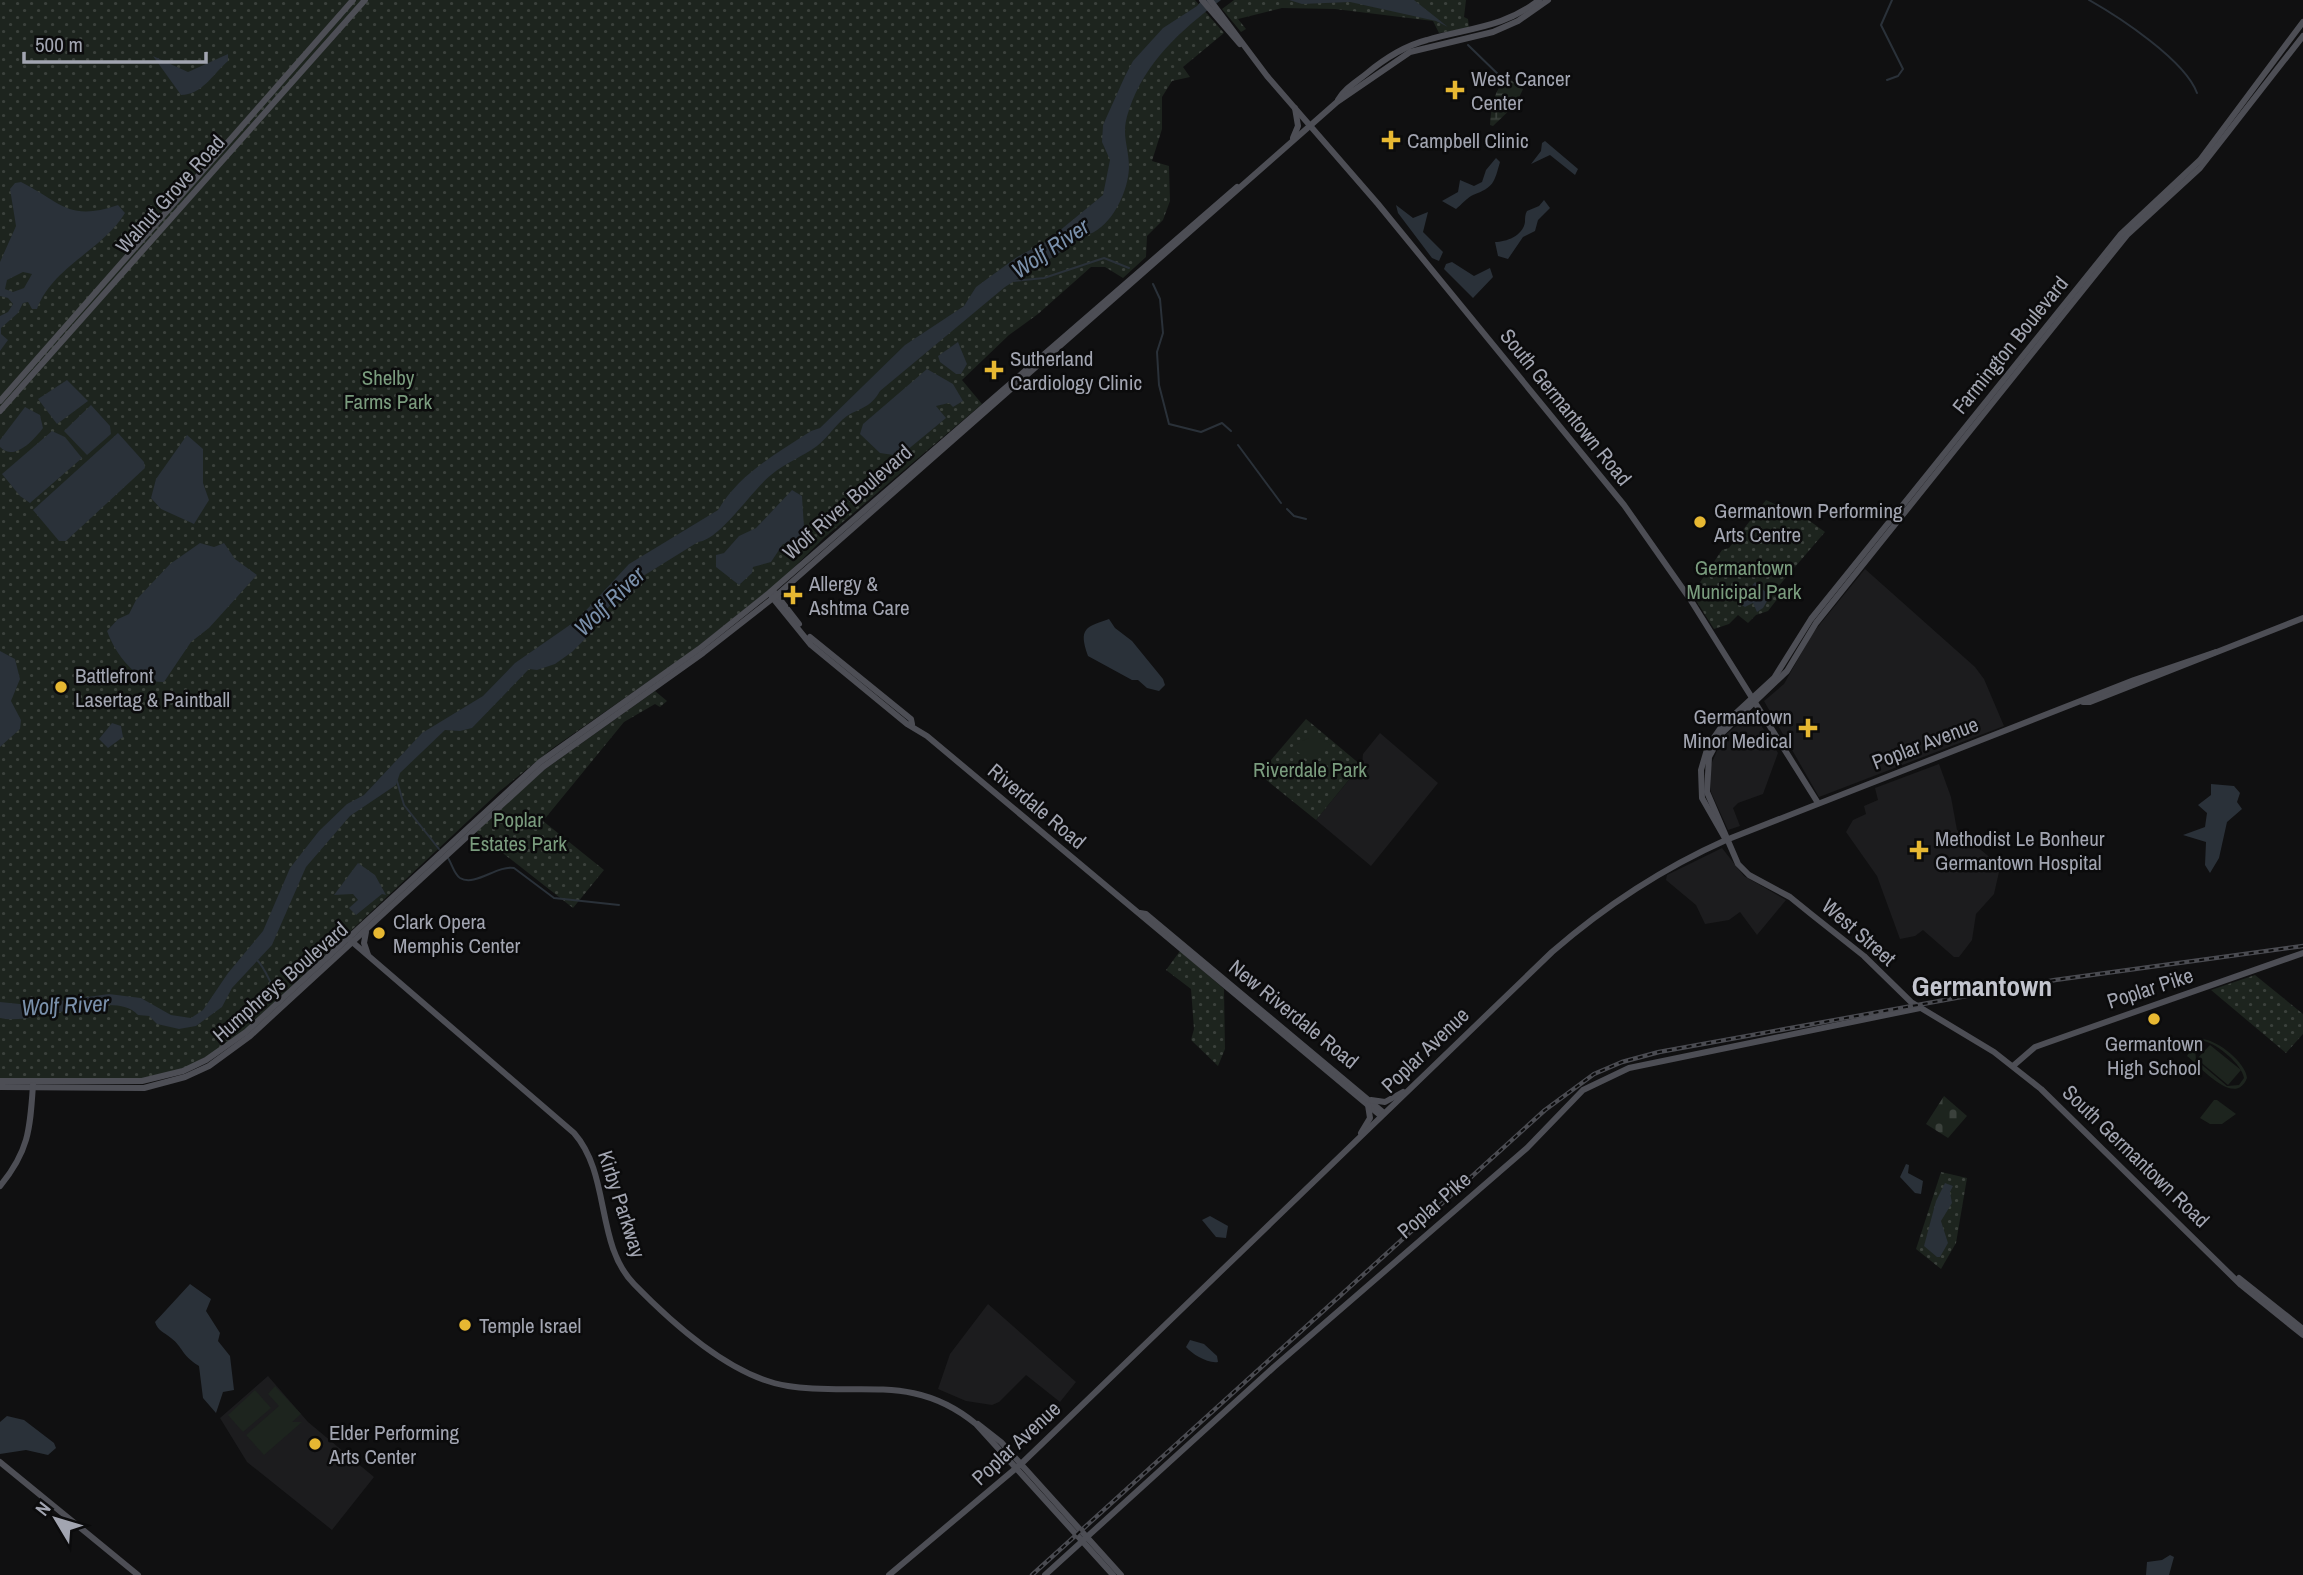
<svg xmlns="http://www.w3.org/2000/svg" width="2303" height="1575" viewBox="0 0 2303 1575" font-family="'Archivo Narrow',sans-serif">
	<defs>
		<pattern id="grass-dots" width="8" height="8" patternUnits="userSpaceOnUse" patternTransform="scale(1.75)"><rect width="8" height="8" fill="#1d241e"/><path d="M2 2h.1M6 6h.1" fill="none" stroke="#3b413c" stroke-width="1.8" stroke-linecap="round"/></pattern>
		<pattern id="wetland-marsh" width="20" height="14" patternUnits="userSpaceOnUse" patternTransform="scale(1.75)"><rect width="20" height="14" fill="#1d241e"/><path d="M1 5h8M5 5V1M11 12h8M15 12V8" fill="none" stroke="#3b413c"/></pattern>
		<pattern id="cemetery-stones" width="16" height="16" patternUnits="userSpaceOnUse" patternTransform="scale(1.75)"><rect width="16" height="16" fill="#1d241e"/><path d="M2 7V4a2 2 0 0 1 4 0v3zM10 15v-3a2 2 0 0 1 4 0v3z" fill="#3b413c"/></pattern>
	</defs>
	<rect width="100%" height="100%" fill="#101011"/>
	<g fill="#1c1c1e">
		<polygon points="1865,569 1975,667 1984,679 2004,726 1819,797 1764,701 1784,684 1812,634"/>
		<polygon points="1753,712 1778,753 1763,794 1738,803 1733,808 1740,826 1728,830 1711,792 1710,767 1723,737"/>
		<polygon points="1380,733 1438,783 1371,866 1316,820 1362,764 1363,754"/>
		<polygon points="1939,764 1951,797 1957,830 1993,860 1999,872 1994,894 1976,914 1972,940 1959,957 1954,957 1923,930 1915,936 1900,939 1877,876 1846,832 1853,820 1866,814 1864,806 1878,800 1875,788"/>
		<polygon points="1722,848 1744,876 1786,900 1757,935 1740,912 1729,920 1705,924 1696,905 1666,880 1667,875"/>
		<polygon points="988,1304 1076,1382 1060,1402 1026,1375 999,1402 992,1405 966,1401 938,1389 950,1354"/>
		<polygon points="268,1376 308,1422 374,1477 332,1530 247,1462 220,1418"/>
	</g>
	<g fill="url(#grass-dots)">
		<polygon points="0,0 1195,0 1224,33 1183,67 1190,77 1172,81 1162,97 1162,129 1152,161 1169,166 1170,201 1163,220 1147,236 1146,257 1123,278 1105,267 1091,267 1038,314 1009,335 962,380 982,404 824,538 780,581 692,651 553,748 500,791 246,1029 214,1052 188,1067 142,1081 0,1078"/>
		<polygon points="1234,0 1466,0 1464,17 1468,19 1469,28 1439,33 1433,21 1335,9 1282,8 1238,19 1246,29 1241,32 1222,9"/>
		<polygon points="1766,500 1807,519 1825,532 1777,588 1782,593 1768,611 1756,615 1748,623 1738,615 1729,624 1714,629 1692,594 1722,550 1729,548"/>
		<polygon points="655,691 667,701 660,707 655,704 624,722 543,821 604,870 573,908 476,832 544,770"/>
		<polygon points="1306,719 1361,765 1316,820 1259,774"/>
		<polygon points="1180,951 1224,989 1225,1049 1218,1066 1191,1040 1194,1029 1191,989 1166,970"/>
		<polygon points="2255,975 2303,1014 2303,1034 2286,1053 2211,990"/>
		<polygon points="1941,1172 1967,1178 1956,1243 1941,1269 1916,1249"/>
	</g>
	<path fill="url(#wetland-marsh)" d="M1508,78l15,11 -7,15 -23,22 -3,-1c1,-16 4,-37 18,-47z"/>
	<polygon fill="url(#cemetery-stones)" points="1944,1096 1967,1116 1948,1138 1926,1124"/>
	<g fill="#1d241e" fill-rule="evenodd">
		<polygon points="1310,737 1318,737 1330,744 1313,765 1292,747"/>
		<path d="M2202,1039c16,1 44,24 45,39 -12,30 -46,-11 -60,-22l8,-13zM2204,1041c13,3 38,23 40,37l-5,7 -12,1 -31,-26 -1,-13z"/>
		<polygon points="2210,1045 2241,1070 2228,1085 2197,1059"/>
		<polygon points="2214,1100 2217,1100 2236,1114 2222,1124 2210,1124 2200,1118"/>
		<polygon points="275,1386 301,1414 292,1422 302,1422 264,1455 246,1435 279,1406 268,1394"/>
		<polygon points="255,1390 271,1408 243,1432 228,1415"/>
	</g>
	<g fill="#2a3139" fill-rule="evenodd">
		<path d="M1202,0h19c-40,30 -76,62 -92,110 -9,25 0,35 0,58 -1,23 -15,53 -35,64 -5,3 -9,1 -15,4l-7,9 -67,42 -125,104c-8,14 -15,16 -28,22 -14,7 -23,24 -35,33 -15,11 -32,17 -46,29 -20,16 -51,65 -73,67l-58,36 -40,37 -9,18 -19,19 -17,12 -18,6 -8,-1 -57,59 -12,3 -15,-1 -45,43 -4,12 -46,31 -44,51 -34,78 -40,43 -10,19 -26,19 -17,3 -22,-5 -8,-8 -11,-1c-25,-28 -105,12 -138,3v-16l30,3 79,-11 32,4 30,17 20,3 12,-8 25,-37 35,-42 27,-63 29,-37 28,-27 17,-9 58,-62 61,-37 32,-33 62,-43 52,-56 89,-54c22,-37 58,-56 93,-79l9,-3 85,-83 59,-39 12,-19 41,-30 30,-16 56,-46 7,-35 -8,-18 1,-17 22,-49 8,-15 30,-33 34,-22z"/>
		<polygon points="1289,0 1414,0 1448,27 1436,21 1350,2 1302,4"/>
		<path d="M228,54v7c-15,13 -26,34 -47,34l-28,-39 35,16z"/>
		<polygon points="1545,141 1578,169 1575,175 1550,155 1531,164 1541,151 1542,143"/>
		<path d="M1496,158l4,4c-6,21 -6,25 -27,33 -5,2 -12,10 -17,14l-14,-8 16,-9 2,-12 14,6 8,-4 4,-12z"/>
		<path d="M21,182c40,20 47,40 97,23l7,8c-22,37 -72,53 -88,96h-5l-4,-7 -5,1 -5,10 -17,15v6l7,6 -8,11v-35l8,-4 5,-8 -5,-6 -8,-2v-34l16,-36 -6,-37 5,-6zM23,272l9,2 -8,14 -11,4 -8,-3 2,-9z"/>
		<path d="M1544,200l6,8 -12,12 -3,11 -12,6 -15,22 -10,-3 -3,-14c11,0 28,-6 30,-20 0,-4 0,-8 2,-11l12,-5z"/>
		<polygon points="1396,205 1413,218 1428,212 1423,232 1443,252 1439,261 1432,258 1398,213"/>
		<polygon points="1452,262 1474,276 1490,268 1493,277 1473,298 1444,269 1446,264"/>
		<polygon points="958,342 967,364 961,374 956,374 940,362 938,356"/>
		<polygon points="927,369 953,384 963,401 953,407 949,403 936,406 946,418 900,456 880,453 860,434 863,424"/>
		<polygon points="67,380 88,401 57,424 38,399"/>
		<polygon points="91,405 110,426 111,434 87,455 64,431"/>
		<path d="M25,407l15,8 3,13c-9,12 -29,34 -43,19v-7z"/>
		<polygon points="52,431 65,437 82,458 30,503 20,496 2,474"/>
		<polygon points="118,433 144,462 145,468 66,541 59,541 33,510"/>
		<polygon points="187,435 203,449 203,483 209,500 194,524 161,509 151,498 156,479"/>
		<polygon points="792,490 802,496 804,527 798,543 783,544 771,562 753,567 752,573 739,585 716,567 716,555 724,553 739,536 756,528"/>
		<path d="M200,543l14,4 10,-4 11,16 22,16 -48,53 -18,14 -27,40c-28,1 -48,-27 -57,-51l11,-12 11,-5 7,-14 34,-36z"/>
		<polygon points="1755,582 1770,596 1763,608 1757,612 1753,603 1745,607 1738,603"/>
		<path d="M1109,619l6,9 17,13 31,38 2,6 -6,6 -12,-3 -9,-8h-6l-44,-24c-10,-28 -2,-29 21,-37z"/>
		<polygon points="0,651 15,659 20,679 11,701 21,720 20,729 0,747"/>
		<polygon points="112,723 121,726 123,737 108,748 99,739"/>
		<polygon points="2211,784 2234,786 2240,793 2237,802 2242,809 2227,822 2219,858 2210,873 2205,865 2206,842 2183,835 2205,827 2207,813 2198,805 2211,795"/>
		<polygon points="358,863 375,875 386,895 382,894 356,915 349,908 358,900 353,894 334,895"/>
		<polygon points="1906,1164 1909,1165 1908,1173 1923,1181 1921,1194 1915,1193 1900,1177"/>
		<polygon points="1945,1183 1953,1186 1950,1192 1952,1203 1941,1221 1948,1243 1940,1257 1937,1257 1924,1246 1936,1201"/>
		<polygon points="1210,1216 1228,1226 1226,1238 1216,1237 1202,1220"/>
		<path d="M190,1284l21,15 -5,12 14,22 -2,8 12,15 4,34 -11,2 -7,21 -13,-15 -4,-32c-18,-11 -16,-19 -28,-28 -7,-6 -13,-7 -16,-16z"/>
		<path d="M1190,1340l14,4 13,12 1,6c-10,2 -26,-8 -32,-15z"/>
		<polygon points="7,1416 24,1420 54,1443 56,1448 48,1455 26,1450 0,1454 0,1422"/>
		<polygon points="2170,1555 2174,1557 2169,1575 2146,1575 2147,1562 2162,1560"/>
	</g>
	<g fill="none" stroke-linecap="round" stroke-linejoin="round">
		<g stroke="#2a3139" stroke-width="2">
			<path d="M2089,0c30,17 96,60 108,93"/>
			<polyline points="1468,45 1504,80"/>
			<polyline points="1887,80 1898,76 1903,69 1881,25 1892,0"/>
			<polyline points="1014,281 1044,278 1104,258 1129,268"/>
			<polyline points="1153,284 1160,299 1163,333 1157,352 1159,385 1169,424 1201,432 1222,423 1231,431"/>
			<polyline points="1238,445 1281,503"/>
			<polyline points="1287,509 1294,516 1306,519"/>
			<polyline points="397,781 404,805 439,849"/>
			<path d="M448,858c4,6 6,16 12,20 15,9 37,-13 54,-10l40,30 65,7"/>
			<path d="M257,960c10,10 13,26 21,33"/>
		</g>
		<g stroke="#4d4e55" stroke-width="6">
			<polyline points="1202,0 1240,44"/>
			<polyline points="1210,0 1267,76 1378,204 1624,505 1690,599 1818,803"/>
			<polyline points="2303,36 2200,168 2127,235 1816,623 1787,671 1722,733 1709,757 1707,792 1738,864 1749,875 1790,897 1811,914 1864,956 1911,1002 1994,1052 2041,1089 2241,1285 2303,1335"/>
			<path d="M1338,100c6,-11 18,-18 28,-26 18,-15 38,-28 61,-34 40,-12 77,-12 112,-40"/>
			<polyline points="1293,138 1298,126 1295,108"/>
			<polyline points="0,401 353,0"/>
			<polyline points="0,411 365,0"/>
			<polyline points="775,593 799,624"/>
			<polyline points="772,597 811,645 907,724 927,736 1381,1116"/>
			<polyline points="810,637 911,719 912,724"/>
			<polyline points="2083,702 2090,702 2303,618"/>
			<polyline points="1726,840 1702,798 1701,770 1708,746 1722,726 1774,678 1811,619 2121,234 2200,160 2303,22"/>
			<polyline points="1140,913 1146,914 1384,1113"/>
			<polyline points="366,932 364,943 368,955"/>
			<path d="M350,940l224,193c37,42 21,111 60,151 38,39 99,94 154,102 71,11 125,-14 188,38l137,151"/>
			<polyline points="2013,1066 2035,1047 2049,1042 2303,953"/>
			<polyline points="0,1081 142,1081 183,1071 206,1060 246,1032 540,762 699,649 769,593 1237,187"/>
			<polyline points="0,1087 144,1088 185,1077 209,1066 250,1036 543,767 703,653 777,595 1337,102 1410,52 1493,32 1518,21 1548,0"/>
			<polyline points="1371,1100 1385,1102 1403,1092"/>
			<polyline points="1361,1133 1370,1118 1368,1105"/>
			<path d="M0,1186c29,-35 30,-57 33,-101"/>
			<polyline points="2239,1278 2303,1329"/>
			<polyline points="978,1424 1001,1442 1121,1575"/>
			<polyline points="0,1462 138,1575"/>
			<path d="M889,1575l132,-111 531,-512c53,-46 109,-83 174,-112l408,-160 82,-28"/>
			<polyline points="1045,1575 1274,1367 1527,1148 1583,1090 1629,1068 1920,1008"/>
		</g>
		<defs>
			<polyline id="rail" points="1032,1575 1545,1110 1594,1074 1622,1062 1659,1052 2055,980 2303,946"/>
		</defs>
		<use href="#rail" stroke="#4a4b51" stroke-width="4.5"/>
		<use href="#rail" stroke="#0b0b0c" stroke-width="2" stroke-dasharray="5" stroke-linecap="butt"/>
	</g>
	<g fill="#e7b832" stroke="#0b0b0c" stroke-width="2.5">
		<path d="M1451.5 79.5h7v7h7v7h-7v7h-7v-7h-7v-7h7z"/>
		<path d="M1387.5 129.5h7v7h7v7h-7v7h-7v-7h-7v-7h7z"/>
		<path d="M990.5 359.5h7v7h7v7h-7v7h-7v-7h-7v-7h7z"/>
		<circle cx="1700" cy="522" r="7"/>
		<path d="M789.5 584.5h7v7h7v7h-7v7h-7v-7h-7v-7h7z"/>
		<circle cx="61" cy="687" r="7"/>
		<path d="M1804.5 717.5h7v7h7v7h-7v7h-7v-7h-7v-7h7z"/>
		<path d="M1915.5 839.5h7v7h7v7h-7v7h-7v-7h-7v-7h7z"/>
		<circle cx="379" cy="933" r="7"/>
		<circle cx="2154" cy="1019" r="7"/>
		<circle cx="465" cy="1325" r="7"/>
		<circle cx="315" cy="1444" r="7"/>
	</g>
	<g text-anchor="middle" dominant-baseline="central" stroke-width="5" stroke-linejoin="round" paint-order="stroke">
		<g font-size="21" fill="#a2a5b1" stroke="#0b0b0c" text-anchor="start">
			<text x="1471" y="78">West Cancer<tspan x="1471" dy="24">Center</tspan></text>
			<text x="1407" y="140">Campbell Clinic</text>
			<text x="1010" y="358">Sutherland<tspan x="1010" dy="24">Cardiology Clinic</tspan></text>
			<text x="1714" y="510">Germantown Performing<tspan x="1714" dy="24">Arts Centre</tspan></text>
			<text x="809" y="583">Allergy &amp;<tspan x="809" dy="24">Ashtma Care</tspan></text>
			<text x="75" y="675">Battlefront<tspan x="75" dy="24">Lasertag &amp; Paintball</tspan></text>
			<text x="1792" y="716" text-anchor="end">Germantown<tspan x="1792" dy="24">Minor Medical</tspan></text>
			<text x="1935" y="838">Methodist Le Bonheur<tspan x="1935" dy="24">Germantown Hospital</tspan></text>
			<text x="393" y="921">Clark Opera<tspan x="393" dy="24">Memphis Center</tspan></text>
			<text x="2154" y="1043" text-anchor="middle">Germantown<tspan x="2154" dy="24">High School</tspan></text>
			<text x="479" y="1325">Temple Israel</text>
			<text x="329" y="1432">Elder Performing<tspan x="329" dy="24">Arts Center</tspan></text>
		</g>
		<g font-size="21" fill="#a2a5b1" stroke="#0b0b0c">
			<text transform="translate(170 194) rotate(-48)">Walnut Grove Road</text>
			<text transform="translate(2010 345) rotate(-51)">Farmington Boulevard</text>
			<text transform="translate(1566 407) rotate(51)">South Germantown Road</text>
			<text transform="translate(847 502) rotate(-41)">Wolf River Boulevard</text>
			<text transform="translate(1925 743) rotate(-21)">Poplar Avenue</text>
			<text transform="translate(1037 806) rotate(40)">Riverdale Road</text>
			<text transform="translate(1859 932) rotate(41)">West Street</text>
			<text transform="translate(280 982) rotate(-41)">Humphreys Boulevard</text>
			<text transform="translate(2150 988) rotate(-18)">Poplar Pike</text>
			<text transform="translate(1294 1014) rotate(39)">New Riverdale Road</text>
			<text transform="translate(1425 1050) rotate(-44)">Poplar Avenue</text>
			<text transform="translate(2136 1156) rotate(44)">South Germantown Road</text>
			<text transform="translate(622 1204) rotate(72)">Kirby Parkway</text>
			<text transform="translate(1434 1205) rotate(-41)">Poplar Pike</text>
			<text transform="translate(1016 1443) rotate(-43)">Poplar Avenue</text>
		</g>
		<g font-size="21" fill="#7a9c7e" stroke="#0b0b0c">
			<text x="388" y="377">Shelby<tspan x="388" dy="24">Farms Park</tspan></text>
			<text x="1744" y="567">Germantown<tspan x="1744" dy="24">Municipal Park</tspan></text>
			<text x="1310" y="769">Riverdale Park</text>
			<text x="518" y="819">Poplar<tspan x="518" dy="24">Estates Park</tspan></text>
		</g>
		<g font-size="23" font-style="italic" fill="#7a90ab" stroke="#0b0b0c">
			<text transform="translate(1050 248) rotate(-34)">Wolf River</text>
			<text transform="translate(609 601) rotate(-44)">Wolf River</text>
			<text transform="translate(65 1005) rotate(-3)">Wolf River</text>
		</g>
		<g font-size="28" font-weight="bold" fill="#c3c5ce" stroke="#0b0b0c">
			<text x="1982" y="986">Germantown</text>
		</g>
	</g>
	<g transform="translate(56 1519) rotate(308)" stroke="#0b0b0c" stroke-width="5" paint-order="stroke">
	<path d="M0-5L12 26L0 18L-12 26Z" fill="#a2a5b1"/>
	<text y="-10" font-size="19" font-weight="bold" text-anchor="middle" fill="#a2a5b1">N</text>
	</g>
	<path d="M24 52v10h182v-10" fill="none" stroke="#a2a5b1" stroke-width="3.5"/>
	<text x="35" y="52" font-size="21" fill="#a2a5b1" stroke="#0b0b0c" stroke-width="5" paint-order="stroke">500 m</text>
</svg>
